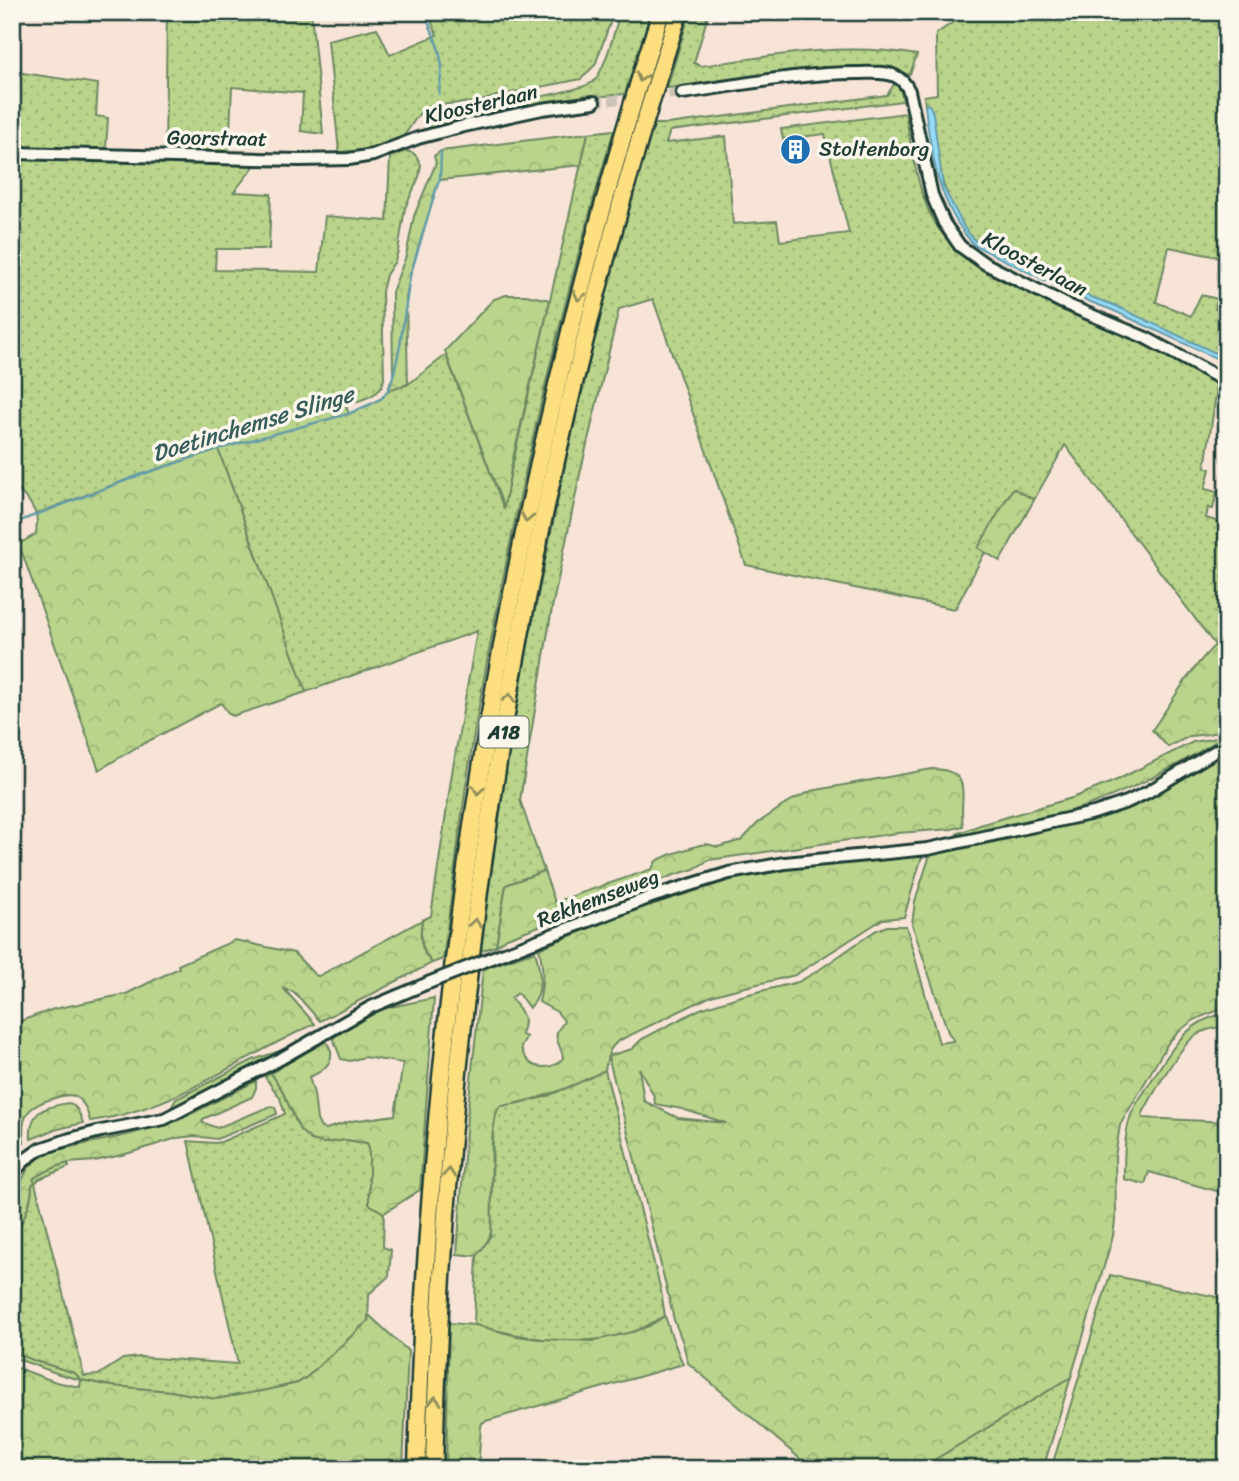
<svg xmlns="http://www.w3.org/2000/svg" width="1239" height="1481" viewBox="0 0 1239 1481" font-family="Sriracha,sans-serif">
	<defs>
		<pattern id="grass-dots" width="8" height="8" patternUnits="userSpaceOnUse" patternTransform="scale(1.75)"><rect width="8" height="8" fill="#bad48c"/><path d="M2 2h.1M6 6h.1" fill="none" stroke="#9fb779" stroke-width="1.8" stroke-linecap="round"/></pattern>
		<pattern id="forest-crowns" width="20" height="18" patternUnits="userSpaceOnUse" patternTransform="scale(1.75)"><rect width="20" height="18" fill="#bad48c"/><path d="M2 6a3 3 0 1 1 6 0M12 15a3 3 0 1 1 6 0" fill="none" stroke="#9fb779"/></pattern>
	</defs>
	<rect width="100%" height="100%" fill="#f7e4d7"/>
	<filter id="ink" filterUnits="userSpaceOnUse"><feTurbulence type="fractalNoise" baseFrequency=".0143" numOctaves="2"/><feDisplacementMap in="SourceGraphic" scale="14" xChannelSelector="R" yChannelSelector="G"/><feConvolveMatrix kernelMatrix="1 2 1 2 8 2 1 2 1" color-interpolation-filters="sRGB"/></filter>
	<g filter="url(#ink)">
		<g fill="url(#grass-dots)" stroke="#6c8860" stroke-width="2">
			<polygon points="167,12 311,12 323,134 301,131 303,93 232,87 229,152 165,150"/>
			<path d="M428,12h186l-19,53 -14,14 -81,16 -21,7 -48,3c-12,5 -17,17 -25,28 -13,17 -46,18 -67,19l-11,-112 49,-12 13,27 47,-20z"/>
			<path d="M620,12h31l-26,82c-66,6 -131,15 -194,35l-3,-4c0,-6 2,-10 7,-13 9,-4 22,-2 32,-3 20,-2 114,-18 126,-27 12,-11 22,-53 27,-70z"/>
			<path d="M690,12h19l-15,51 7,3c74,-11 141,-24 216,-11l-7,19h-3l-22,-7 -54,1 -164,20z"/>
			<path d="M968,12h259v247l-58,-12 -13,55 35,14 10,-21 17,4 -3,10 12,4v44h-3c-64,-30 -130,-57 -194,-88 -22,-11 -49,-19 -64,-38 -27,-36 -30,-83 -39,-126l-2,1 -1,-10 13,-2 -1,-60z"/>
			<polygon points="16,72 98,84 96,116 108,118 106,149 12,146 12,92"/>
			<path d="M895,83l6,8 2,10 -233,30 -4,12 60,-7 7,88 44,-3 3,20 69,-8 -24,-99 -42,5 -2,-10 124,-16c8,37 12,85 34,116 16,23 43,41 68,54 71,31 144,59 211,98l-13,86 5,2 -5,20 12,3 -4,17 -5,-1 -2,10 10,3 11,10v104l-12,10 -150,-200 -31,55 -21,-12 -34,60 6,4 -30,57 -209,-44 -93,-266 -34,10 -39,165 -28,134 -32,192 24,71 -38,14 -10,61 -16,5 27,-191 22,-122 39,-187 43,-180 41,-147h16l219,-29z"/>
			<path d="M614,130c-59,194 -103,393 -138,593 -14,78 -22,157 -33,236l-11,4c-11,-13 -13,-26 -10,-43l9,-4 21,-143 25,-142 -171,61 -88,-243 -78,26 -104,39 -7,-13 -17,-17v-325l243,6 -21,27 37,2 -2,55h-53l-1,21 104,2 6,-56 62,5 3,-64 16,-6 7,2 4,4 4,8 -2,12 -14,31 -7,43 -3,10 -9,14 -4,16 2,88 -2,7 -5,6 -6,4 -25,10 3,8 22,-10 11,-6 6,-8 19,-5 39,-30 57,151 85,-373z"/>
			<path d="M605,1070l56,221 4,25c-12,5 -21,13 -34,17 -54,15 -103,6 -156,-8l-1,-2 3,-67 14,-21 2,-104 4,-23 3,-2 19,-3 26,-6 21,-9z"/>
			<polygon points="271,1073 282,1090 300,1130 323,1143 346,1140 367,1143 369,1147 369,1204 384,1213 383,1247 391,1250 389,1276 369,1294 368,1321 307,1377 298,1383 267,1390 216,1399 170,1391 111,1386 81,1380 75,1373 35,1361 12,1352 12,1243 30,1202 33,1179 44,1171 68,1163 69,1167 39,1179 35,1183 84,1376 98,1375 123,1359 140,1357 238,1364 188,1141 215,1143 221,1142 285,1114 280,1098 265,1077"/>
			<polygon points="1110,1275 1227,1299 1227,1469 1064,1469 1052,1466"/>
			<polygon points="1071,1377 1043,1469 919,1469"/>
		</g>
		<g fill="url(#forest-crowns)" stroke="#6c8860" stroke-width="2" fill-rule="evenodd">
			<polygon points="588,133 581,165 440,180 438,183 410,276 406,299 408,384 388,390 393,376 392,292 406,256 414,216 436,163 434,156 441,151"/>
			<polygon points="506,295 526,295 550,300 512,463 504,508 445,351 487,306 494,299"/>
			<polygon points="218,449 306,692 233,716 229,714 221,703 137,747 99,770 19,544 36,534 37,521 36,514 140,475"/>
			<polygon points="1013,488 1034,500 1000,561 978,548"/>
			<path d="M1227,635v93l-18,6 -19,2 -22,11 -16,-17c23,-32 43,-71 75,-95z"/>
			<path d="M1227,734c-63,42 -129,73 -202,90 -23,5 -46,11 -69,10l27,-10 92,-27 42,-17 76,-38 23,-4z"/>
			<path d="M1227,750v258c-29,8 -39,13 -59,35l-48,82 -5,32 1,56 -3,23 -42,141 -152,92h-107l-124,-106 -5,-20 -9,-23 -25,-105 -41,-159 24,-7 10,-10 58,-30 41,-13 57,-14 18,-10 59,-41 12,-5h19l33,117 15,-2 -6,-9 -36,-108 3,-23 16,-49 139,-28 28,-8 60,-26 41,-22zM639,1068l15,28 1,8 27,5 44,14 -48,-5 -34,-17z"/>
			<path d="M932,769c44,1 26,28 31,57l-11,3 -55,4 -188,27 -15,9 -20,6 -108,41 -59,22 -11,8 10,-61 38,-14 11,31 97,-33 4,-8 13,-6 31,-10 7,-1 11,3 24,-7 16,-17 32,-22 21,-10z"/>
			<path d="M919,856h3l-18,61 -21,2 -88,56 -66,16 -18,5 -93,45c-11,10 -10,15 -13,29 -34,18 -67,31 -105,36 -14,17 -6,100 -9,126 -1,8 -9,16 -14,24l-20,-2 10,-138 16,-147 52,-18c5,17 10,44 -6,57l-11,-15 -7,5c11,14 17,19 10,36l5,3 -5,10c1,4 2,8 5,11 8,13 29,11 37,0 0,-9 -10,-18 -5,-28 2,-3 5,-6 6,-9l-7,-9 -18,-10c4,-17 5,-35 0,-53l6,-3 90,-36 54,-18 44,-13 62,-12z"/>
			<path d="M422,920c-3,17 -2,30 10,43l-112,58 -26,-29 -10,-3 31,35c-63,27 -120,71 -187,89 -12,4 -25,6 -38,8 -2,-8 -6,-19 -13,-24 -7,-4 -16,-1 -22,1 -26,7 -35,16 -31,44l-12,7v-125l42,-15 72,-15 53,-26 -1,-3 57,-25 59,13 21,22 4,1z"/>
			<path d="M434,998l-14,192 -36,23 -15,-9v-57l-2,-4 -21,-3 -23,3 -12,-3 -11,-10 -18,-40 -11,-17 55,-32c2,4 5,7 5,11 2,13 -13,22 -22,25l5,17 3,26 4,8 5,1 26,-8 43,-6 8,-52 -39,-6 -14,4 -9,-2 -8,-21 43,-28z"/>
			<path d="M1227,1013v13c-11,2 -23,3 -32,10 -16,11 -43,60 -53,79l1,3 84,4v72l-78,-22 -4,12 -21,-5c0,-19 0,-45 7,-64 5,-13 15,-25 22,-37 20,-31 34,-58 74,-65z"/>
			<polygon points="297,1045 199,1098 171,1108 176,1099 253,1060"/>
			<path d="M256,1081v7l-4,9 -49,22 -1,3 15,6 54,-22 4,1 2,7 -60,25 -23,-3 -17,2 -51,16 -31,7 -27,2 -10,3 -23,11 -2,2 2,3 -3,3c0,20 -12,40 -20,58v-41l16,-34 11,-10 18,-8 70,-15 52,-15z"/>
			<path d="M68,1103c9,2 12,12 15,20l-29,7 -23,9c-2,-28 13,-32 37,-36z"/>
			<polygon points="369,1315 408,1351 403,1469 12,1469 12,1366 56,1382 80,1387 81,1380 59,1374 12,1357 12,1352 35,1361 75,1373 81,1380 111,1386 170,1391 216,1399 267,1390 298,1383 307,1377 368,1321"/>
			<polygon points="665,1316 673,1340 683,1364 486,1421 482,1423 481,1427 478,1469 446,1469 449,1323 475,1325 517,1336 538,1339 592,1341 632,1332 649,1326"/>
		</g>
		<path fill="#95dbf7" stroke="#669ca9" stroke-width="2" d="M927,104l3,2 3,7 10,73 22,43 12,14 105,51 32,11 110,52 -2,4 -110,-51 -32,-12 -106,-53c-35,-39 -43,-89 -49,-139z"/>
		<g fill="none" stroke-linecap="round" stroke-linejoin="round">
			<g stroke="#669ca9" stroke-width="2.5">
				<polyline points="425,12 439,50 442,66 439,94"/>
				<polyline points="1223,359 1227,361"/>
				<polyline points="12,524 140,475 218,449 348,414 371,404 382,398 388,390 392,381 400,346 410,276 438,183 440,180 441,151"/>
			</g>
			<polyline stroke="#ccc3b6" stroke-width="10" stroke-dasharray="10 5" stroke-linecap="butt" points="594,102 682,93"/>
			<defs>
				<g id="minor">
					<path d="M682,93c58,-8 117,-20 176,-20 12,0 26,-2 37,3 7,3 11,8 14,15l23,104 12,28 16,23 24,17 79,40 83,35 81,44"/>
					<polyline points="12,153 300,160 349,159 373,155 418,138 464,126 542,109 594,102"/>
					<polyline points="494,957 651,897 729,873 785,863 928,849 1094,813 1127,802 1148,792 1227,744"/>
					<polyline points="12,1174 26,1159 40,1149 70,1139 101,1131 164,1119 282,1058 371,1007 428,983"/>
				</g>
				<g id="highway">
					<path d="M417,1469c12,-494 93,-986 244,-1457"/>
					<path d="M434,1469c7,-295 38,-591 95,-880 38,-195 89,-388 150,-577"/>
				</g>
			</defs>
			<use href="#minor" stroke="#1f3d34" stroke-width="16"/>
			<use href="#highway" stroke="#1f3d34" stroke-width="21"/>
			<use href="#minor" stroke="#fbf7ec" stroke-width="10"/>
			<use href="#highway" stroke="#fedf80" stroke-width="16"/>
			<defs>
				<polyline id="minor-bridge" points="428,983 494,957"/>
			</defs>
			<use href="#minor-bridge" stroke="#1f3d34" stroke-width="16" stroke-linecap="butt"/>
			<use href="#minor-bridge" stroke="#fbf7ec" stroke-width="10"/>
		</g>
		<defs><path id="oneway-chevron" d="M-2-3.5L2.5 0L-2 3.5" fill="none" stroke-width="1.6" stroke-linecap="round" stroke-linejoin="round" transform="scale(1.75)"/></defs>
		<g stroke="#8e8e5a">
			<use href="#oneway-chevron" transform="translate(641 77) rotate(108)"/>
			<use href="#oneway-chevron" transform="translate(579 296) rotate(103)"/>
			<use href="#oneway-chevron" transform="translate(527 518) rotate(102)"/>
			<use href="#oneway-chevron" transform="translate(509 698) rotate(-80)"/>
			<use href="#oneway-chevron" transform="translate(478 790) rotate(99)"/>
			<use href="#oneway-chevron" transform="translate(475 923) rotate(-82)"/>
			<use href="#oneway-chevron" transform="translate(449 1173) rotate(-86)"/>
			<use href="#oneway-chevron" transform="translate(435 1401) rotate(-89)"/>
		</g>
	</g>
	<defs>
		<symbol id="building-disc" viewBox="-11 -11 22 22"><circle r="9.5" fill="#1f6fb2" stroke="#fbf7ec"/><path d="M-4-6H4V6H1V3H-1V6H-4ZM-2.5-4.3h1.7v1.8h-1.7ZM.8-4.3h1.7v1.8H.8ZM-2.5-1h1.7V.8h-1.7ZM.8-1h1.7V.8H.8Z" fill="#fff"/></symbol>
	</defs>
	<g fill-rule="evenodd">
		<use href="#building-disc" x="778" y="132" width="35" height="35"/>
	</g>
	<g text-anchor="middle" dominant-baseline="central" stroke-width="7" stroke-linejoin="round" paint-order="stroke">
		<rect fill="#fbf7ec" stroke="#61756b" stroke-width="2" x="479.5" y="716.5" width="49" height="31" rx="5"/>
		<g font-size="19" font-weight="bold" fill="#1f3d34">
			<text x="504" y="732">A18</text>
		</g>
		<g font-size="21" fill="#1f3d34" stroke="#fbf7ec">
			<text transform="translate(481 104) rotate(-13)">Kloosterlaan</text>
			<text transform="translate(217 138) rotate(1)">Goorstraat</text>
			<text transform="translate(1035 264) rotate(28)">Kloosterlaan</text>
			<text transform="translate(598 898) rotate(-21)">Rekhemseweg</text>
		</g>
		<g font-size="21" fill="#1f3d34" stroke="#fbf7ec" text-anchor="start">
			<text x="819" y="149">Stoltenborg</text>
		</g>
		<g font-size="23" font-style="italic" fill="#375d5b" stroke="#fbf7ec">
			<text transform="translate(253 424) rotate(-17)">Doetinchemse Slinge</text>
		</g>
	</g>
	<rect width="1239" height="1481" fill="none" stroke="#fbf7ec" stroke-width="42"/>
	<rect x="21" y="21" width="1197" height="1439" fill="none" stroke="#1f3d34" stroke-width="2.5" filter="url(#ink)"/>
</svg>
